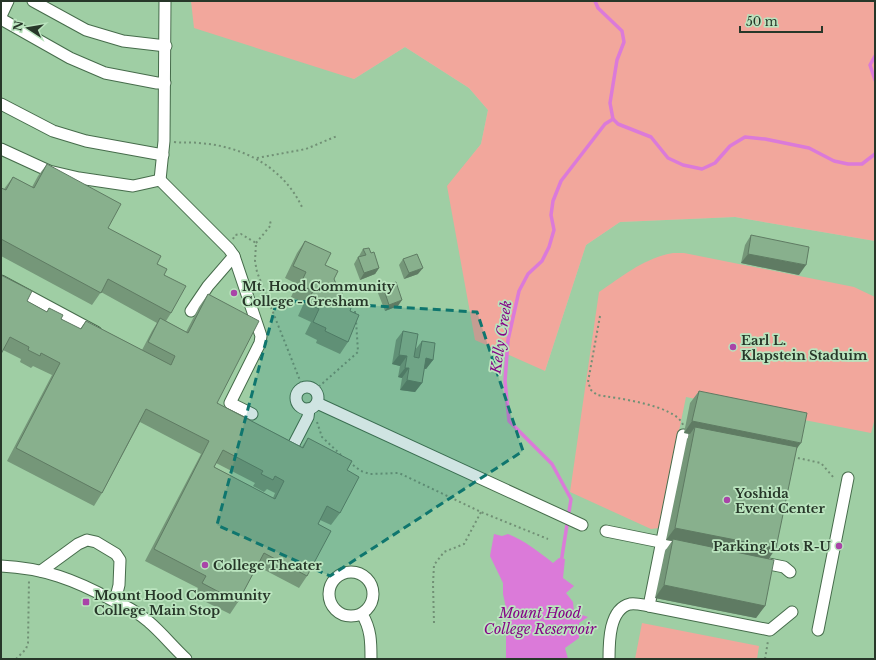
<svg xmlns="http://www.w3.org/2000/svg" width="876" height="660" viewBox="0 0 876 660" font-family="'Libre Baskerville',serif">
	<rect width="100%" height="100%" fill="#add7b2"/>
	<polygon fill="#9fcea4" points="1,1 191,1 192,5 354,79 405,47 469,88 488,110 481,144 448,186 545,371 586,245 620,222 735,217 875,241 875,659 1,659"/>
	<g fill="#f2a79c">
		<polygon points="191,1 875,1 875,241 735,217 620,222 586,245 545,371 475,340 447,186 481,144 488,110 469,88 405,47 354,79 194,28"/>
		<path d="M673,253h11l170,34 21,10v121l-4,15 -185,-36 -27,131 -8,1 -81,-37 29,-200c24,-16 45,-34 74,-39z"/>
		<polygon points="642,623 759,646 757,659 635,659"/>
	</g>
	<path fill="#db7ad9" d="M494,534l8,2 6,-2c17,7 30,17 45,29l6,-5 6,1 -2,19 11,8 -8,7 7,9 1,10 14,5 -9,6v15l-14,10 3,11h-62v-36l-2,-8 2,-7 -3,-14v-11l-13,-27z"/>
	<g fill="none" stroke-linecap="round" stroke-linejoin="round">
		<g stroke="#db7ad9" stroke-width="3.5">
			<polyline points="595,1 598,8 622,31 624,42 617,60 610,103 613,119 618,124 651,137 668,158 683,165 702,169 715,163 730,146 745,137 765,139 809,148 834,161 848,164 862,164 875,154"/>
			<polyline points="875,56 870,65 875,80"/>
			<polyline points="561,563 571,499 552,464 509,421 505,381 508,340 519,291 528,274 542,261 549,247 554,230 551,215 553,201 561,181 605,124 613,119"/>
		</g>
		<defs>
			<g id="minor">
				<polyline points="33,1 86,30 123,41 166,46"/>
				<polyline points="1,16 8,1"/>
				<polyline points="1,19 70,58 105,73 157,83 165,83"/>
				<polyline points="1,104 53,131 86,141 163,155"/>
				<polyline points="1,149 49,171 79,178 133,186 160,180 229,249 234,256 261,336 260,343 230,403 252,414"/>
				<polyline points="160,180 164,141 165,1"/>
				<polyline points="1,281 96,332"/>
				<polyline points="191,311 208,286 234,256"/>
				<circle cx="307" cy="398" r="11"/>
				<polyline points="317,403 582,525"/>
				<polyline points="683,435 649,606 770,630 792,612"/>
				<polyline points="294,444 308,417 309,409"/>
				<polyline points="606,531 685,547"/>
				<polyline points="759,562 784,567 790,572"/>
				<path d="M1,566c43,2 74,14 111,34 13,6 26,12 37,22 13,11 24,25 37,37"/>
				<polyline points="41,571 78,544 87,540 96,542 116,554 120,560 119,585 115,601"/>
				<circle cx="351" cy="594" r="22"/>
				<path d="M362,614c9,15 9,28 9,45"/>
				<polyline points="818,630 848,478"/>
				<path d="M609,659c0,-17 0,-50 21,-55 6,-1 13,1 19,2"/>
			</g>
		</defs>
		<use href="#minor" stroke="#466c4b" stroke-width="13"/>
		<g stroke="#719075" stroke-width="2" stroke-dasharray="2 3" stroke-linecap="butt">
			<path d="M174,142c9,1 17,0 25,1 44,3 84,24 103,64"/>
			<polyline points="257,158 306,149 337,136"/>
			<polyline points="233,239 235,235 241,234 256,243 255,261 257,272 303,388"/>
			<polyline points="256,243 271,225 270,221"/>
			<polyline points="355,301 355,316"/>
			<path d="M600,316l-12,66 3,8 6,5c19,3 79,10 86,30"/>
			<polyline points="315,390 358,352 356,320"/>
			<polyline points="317,422 322,437 341,455"/>
			<polyline points="793,457 821,463 834,478"/>
			<polyline points="349,462 361,471 370,474 399,473 481,512 548,539"/>
			<polyline points="434,623 433,584 434,565 444,552 464,544 481,512"/>
			<polyline points="16,659 26,649 28,643 29,579"/>
			<polyline points="765,659 768,641"/>
		</g>
		<use href="#minor" stroke="#fff" stroke-width="11"/>
	</g>
	<g fill="#759779" fill-rule="evenodd">
		<path d="M47,164l61,64 49,36 7,11 7,38 -5,8 20,11 13,-25 9,-13 9,109 85,44 6,-9 39,32 -7,43 -9,12 -11,-5 -2,4 -11,52 -8,12 -42,-22 -19,36 -8,12 -36,-18 4,-8 -53,-27 56,-107 -61,-32 -38,71 -8,13 -87,-45 45,-86 -19,-9 -2,2 -11,-6 1,-3 -18,-9 24,-49 20,11 2,-4 12,11 19,10 6,-8 56,29 10,-19 5,-8 -56,-31 -9,13 -91,-49v-68l3,1 9,-12 19,10 6,-11zM216,463l39,20 -2,3 11,6 3,-3 8,4 -2,5 -59,-31z"/>
		<polygon points="751,235 799,275 741,263 745,245"/>
		<polygon points="305,241 325,265 334,279 338,302 350,311 348,342 340,354 316,343 317,340 305,334 311,322 298,316 304,303 291,297 297,284 285,278 297,253"/>
		<polygon points="363,249 371,253 379,268 375,274 360,280 354,264 358,257 360,257 359,256"/>
		<polygon points="403,259 418,274 404,279 399,265"/>
		<polygon points="383,287 398,306 385,311 378,293"/>
		<polygon points="403,331 415,350 422,341 433,360 426,369 424,368 422,383 415,392 400,390 402,378 398,377 400,366 392,364 396,340"/>
		<polygon points="699,391 796,449 769,559 765,606 756,618 655,598 665,551 672,541 666,540 687,439 690,434 684,433 690,403"/>
	</g>
	<g fill="#5f7b63">
		<polygon points="748,254 806,265 799,275 741,263"/>
		<polygon points="379,268 375,274 360,280 364,273"/>
		<polygon points="423,268 418,274 404,279 409,273"/>
		<polygon points="402,300 398,306 385,311 389,305"/>
		<polygon points="399,355 407,356 400,366 392,364"/>
		<polygon points="426,358 433,360 426,369 419,368"/>
		<polygon points="405,368 409,368 402,378 398,377"/>
		<polygon points="407,380 422,383 415,392 400,390"/>
		<polygon points="692,421 801,443 792,455 695,427 690,434 684,433"/>
		<polygon points="675,528 776,548 768,560 713,549 714,546 712,549 673,539 672,541 666,540"/>
		<polygon points="664,585 765,606 756,618 655,598"/>
	</g>
	<g fill="#88b08d" stroke="#5f7b63" fill-rule="evenodd">
		<polygon points="47,164 121,204 108,228 161,256 157,264 167,269 164,275 186,286 171,313 108,279 101,293 1,239 1,188 6,190 13,177 34,188"/>
		<polygon points="751,235 809,247 806,265 748,254"/>
		<polygon points="305,241 331,253 325,265 338,271 334,279 337,286 344,289 338,302 351,308 350,311 359,315 348,342 325,331 326,328 313,322 319,309 307,303 313,291 300,285 306,272 293,266"/>
		<polygon points="369,248 371,253 374,252 379,268 364,273 358,257 366,255 363,249"/>
		<polygon points="417,254 423,268 409,273 403,259"/>
		<path d="M1,275l31,16 -5,10 20,11 2,-4 14,7 -2,4 20,10 5,-8 85,44 4,-9 -27,-14 12,-24 28,15 20,-39 51,27 -42,82 86,45 5,-10 44,23 -5,9 12,7 -19,36 -13,-7 -9,18 13,7 -24,45 -43,-23 -26,49 -36,-19 4,-7 -52,-27 55,-108 -63,-32 -44,84 -86,-45 44,-85 -19,-10 -1,3 -12,-6 1,-3 -19,-10 -9,17zM223,450l40,21 -2,3 12,6 2,-4 9,5 -9,18 -61,-32z"/>
		<polygon points="396,282 402,300 389,305 383,287"/>
		<polygon points="403,331 418,334 414,357 419,358 422,341 435,343 433,360 426,358 422,383 407,380 409,368 405,368 407,356 399,355"/>
		<polygon points="699,391 807,413 801,443 692,421"/>
		<polygon points="695,427 797,447 776,548 675,528"/>
		<polygon points="673,539 774,560 765,606 664,585"/>
		<polygon points="714,546 724,548 724,550 713,547"/>
	</g>
	<path fill="#0f766e" fill-opacity="0.2" stroke="#0f766e" stroke-width="3" stroke-dasharray="8 5" stroke-linejoin="round" d="M277,300l200,12 46,139 -193,125 -113,-51z"/>
	<g fill="#a944a8" stroke="#bae4be" stroke-width="1.5">
		<circle cx="234" cy="293" r="4"/>
		<circle cx="733" cy="347" r="4"/>
		<circle cx="727" cy="500" r="4"/>
		<circle cx="839" cy="546" r="4"/>
		<circle cx="205" cy="565" r="4"/>
		<rect x="82" y="598" width="8" height="8" rx="2"/>
	</g>
	<g text-anchor="middle" dominant-baseline="central" stroke-width="3.5" stroke-linejoin="round" paint-order="stroke">
		<g font-size="13" font-weight="bold" fill="#273729" stroke="#bae4be" text-anchor="start">
			<text x="242" y="286">Mt. Hood Community<tspan x="242" dy="15">College - Gresham</tspan></text>
			<text x="741" y="340">Earl L.<tspan x="741" dy="15">Klapstein Staduim</tspan></text>
			<text x="735" y="493">Yoshida<tspan x="735" dy="15">Event Center</tspan></text>
			<text x="831" y="546" text-anchor="end">Parking Lots R-U</text>
			<text x="213" y="565">College Theater</text>
			<text x="94" y="595">Mount Hood Community<tspan x="94" dy="15">College Main Stop</tspan></text>
		</g>
		<g font-size="14" font-style="italic" fill="#860587" stroke="#bae4be">
			<text transform="translate(501 337) rotate(-81)">Kelly Creek</text>
			<text x="540" y="613">Mount Hood<tspan x="540" dy="16">College Reservoir</tspan></text>
		</g>
	</g>
	<rect width="876" height="660" fill="none" stroke="#273729" stroke-width="4"/>
	<g transform="translate(28 28) rotate(282)" stroke="#bae4be" stroke-width="3" paint-order="stroke">
	<path d="M0-3L7 15L0 10L-7 15Z" fill="#273729"/>
	<text y="-6" font-size="11" font-weight="bold" text-anchor="middle" fill="#273729">N</text>
	</g>
	<path d="M740 26v6h82v-6" fill="none" stroke="#273729" stroke-width="2"/>
	<text x="746" y="26" font-size="12" fill="#273729" stroke="#bae4be" stroke-width="3" paint-order="stroke">50 m</text>
</svg>
